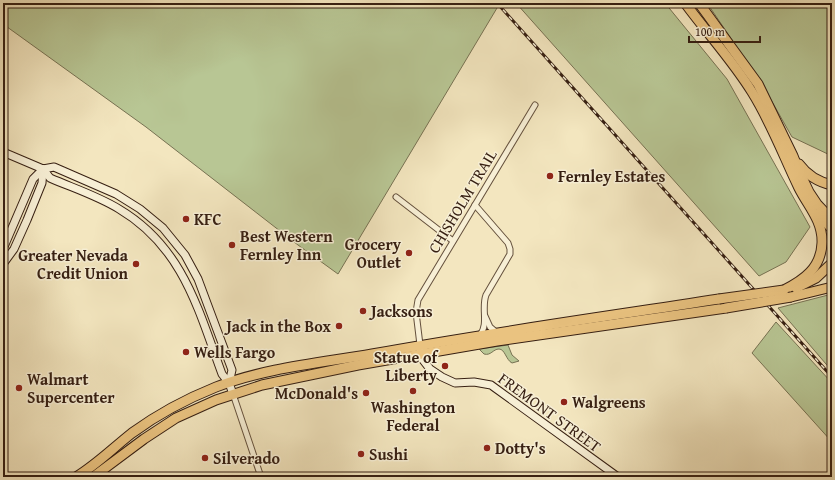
<svg xmlns="http://www.w3.org/2000/svg" width="835" height="480" viewBox="0 0 835 480" font-family="'Gentium Book Plus',serif">
	<rect width="100%" height="100%" fill="#f3e6bf"/>
	<filter id="stains"><feTurbulence type="fractalNoise" baseFrequency=".005" numOctaves="4"/><feColorMatrix values="0 0 0 0 .2 0 0 0 0 .09 0 0 0 0 .02 0 0 0 .5 -.17"/></filter>
	<radialGradient id="worn" r=".72"><stop offset=".6" stop-color="#630" stop-opacity="0"/><stop offset="1" stop-color="#630" stop-opacity=".3"/></radialGradient>
	<g fill="#b8c694" stroke="#777253">
		<polygon points="3,3 500,3 338,274 298,245 146,127 3,24"/>
		<polygon points="516,3 665,3 727,79 810,227 786,262 759,276"/>
		<polygon points="707,3 832,3 832,156 792,137 762,84"/>
		<polygon points="832,294 832,371 778,308"/>
		<polygon points="776,322 832,383 832,442 752,353"/>
		<path d="M508,345l4,10 7,6 -7,2c-6,-3 -7,-14 -13,-14 -6,0 -8,7 -15,5l-5,-5z"/>
	</g>
	<g fill="none" stroke-linecap="round" stroke-linejoin="round">
		<defs>
			<g id="street">
				<polyline points="396,197 453,241"/>
				<path d="M475,205l33,38 2,6v5l-24,41c-5,13 3,29 -6,40"/>
				<polyline points="485,316 490,327 497,333"/>
				<polyline points="420,345 416,312 418,300 535,105"/>
				<polyline points="233,394 261,477"/>
			</g>
			<g id="secondary">
				<path d="M3,152l40,17 7,9c23,10 48,18 69,31 64,38 79,100 103,165l7,9 4,11"/>
				<polyline points="43,169 54,167 116,194 140,209 163,228 185,255 198,279 232,370 229,383"/>
				<polyline points="3,249 33,179 43,169"/>
				<polyline points="3,264 14,249 27,220 42,183 43,169"/>
				<polyline points="420,349 423,360 430,369 442,377 455,383 474,382 491,385 618,477"/>
			</g>
			<g id="highway">
				<path d="M685,3c22,30 48,58 67,89 19,30 32,65 47,96 9,18 24,33 23,55 -1,25 -18,37 -38,47"/>
				<polyline points="699,3 758,84 793,156 799,171 809,192 817,204 832,220"/>
				<path d="M799,164c8,11 19,18 33,21"/>
				<polyline points="818,214 832,229"/>
				<polyline points="796,288 816,278 832,263"/>
				<polyline points="791,297 832,287"/>
				<path d="M76,477c20,-12 37,-29 56,-44 26,-19 54,-34 84,-46 49,-19 104,-24 156,-33 115,-21 231,-37 347,-55"/>
				<polyline points="93,477 144,439 176,418 216,400 262,385 358,365 497,341 726,308"/>
			</g>
		</defs>
		<use href="#street" stroke="#65513d" stroke-width="7"/>
		<use href="#secondary" stroke="#361f12" stroke-width="9"/>
		<use href="#highway" stroke="#361f12" stroke-width="11"/>
		<use href="#street" stroke="#f7efd5" stroke-width="5"/>
		<use href="#secondary" stroke="#f7efd5" stroke-width="7"/>
		<use href="#highway" stroke="#eac380" stroke-width="9"/>
		<defs>
			<polyline id="rail" points="497,3 832,377"/>
		</defs>
		<use href="#rail" stroke="#361f12" stroke-width="3"/>
		<use href="#rail" stroke="#f7efd5" stroke-width="1.5" stroke-dasharray="4.5" stroke-linecap="butt"/>
		<defs>
			<g id="highway-bridge">
				<polyline points="719,299 784,290"/>
				<polyline points="726,308 791,297"/>
			</g>
		</defs>
		<use href="#highway-bridge" stroke="#361f12" stroke-width="11" stroke-linecap="butt"/>
		<use href="#highway-bridge" stroke="#eac380" stroke-width="9"/>
	</g>
	<g fill="#8f2418" stroke="#f7efd5" stroke-width="1.5">
		<circle cx="550" cy="176" r="4"/>
		<circle cx="186" cy="219" r="4"/>
		<circle cx="232" cy="245" r="4"/>
		<circle cx="409" cy="253" r="4"/>
		<circle cx="136" cy="264" r="4"/>
		<circle cx="363" cy="311" r="4"/>
		<circle cx="339" cy="326" r="4"/>
		<circle cx="186" cy="352" r="4"/>
		<circle cx="445" cy="366" r="4"/>
		<circle cx="19" cy="388" r="4"/>
		<circle cx="413" cy="391" r="4"/>
		<circle cx="366" cy="393" r="4"/>
		<circle cx="564" cy="402" r="4"/>
		<circle cx="487" cy="448" r="4"/>
		<circle cx="361" cy="454" r="4"/>
		<circle cx="205" cy="458" r="4"/>
	</g>
	<g text-anchor="middle" dominant-baseline="central" stroke-width="3" stroke-linejoin="round" paint-order="stroke">
		<g font-size="16" font-weight="bold" fill="#361f12" stroke="#f7efd5" text-anchor="start">
			<text x="558" y="176">Fernley Estates</text>
			<text x="194" y="219">KFC</text>
			<text x="240" y="236">Best Western<tspan x="240" dy="18">Fernley Inn</tspan></text>
			<text x="401" y="244" text-anchor="end">Grocery<tspan x="401" dy="18">Outlet</tspan></text>
			<text x="128" y="255" text-anchor="end">Greater Nevada<tspan x="128" dy="18">Credit Union</tspan></text>
			<text x="371" y="311">Jacksons</text>
			<text x="331" y="326" text-anchor="end">Jack in the Box</text>
			<text x="194" y="352">Wells Fargo</text>
			<text x="437" y="357" text-anchor="end">Statue of<tspan x="437" dy="18">Liberty</tspan></text>
			<text x="27" y="379">Walmart<tspan x="27" dy="18">Supercenter</tspan></text>
			<text x="358" y="393" text-anchor="end">McDonald's</text>
			<text x="572" y="402">Walgreens</text>
			<text x="413" y="407" text-anchor="middle">Washington<tspan x="413" dy="18">Federal</tspan></text>
			<text x="495" y="448">Dotty's</text>
			<text x="369" y="454">Sushi</text>
			<text x="213" y="458">Silverado</text>
		</g>
		<g font-size="16" fill="#361f12" stroke="#f7efd5">
			<text transform="translate(462 201) rotate(-59)">CHISHOLM TRAIL</text>
			<text transform="translate(550 412) rotate(36)">FREMONT STREET</text>
		</g>
	</g>
	<rect width="835" height="480" fill="none" stroke="#f3e6bf" stroke-width="16"/>
	<rect x="4" y="4" width="827" height="472" fill="none" stroke="#361f12" stroke-width="2"/>
	<rect x="8" y="8" width="819" height="464" fill="none" stroke="#361f12"/>
	<path d="M689 36v6h71v-6" fill="none" stroke="#361f12" stroke-width="2"/>
	<text x="695" y="36" font-size="12" fill="#361f12" stroke="#f7efd5" stroke-width="3" paint-order="stroke">100 m</text>
	<rect width="100%" height="100%" filter="url(#stains)"/>
	<rect width="100%" height="100%" fill="url(#worn)"/>
</svg>
